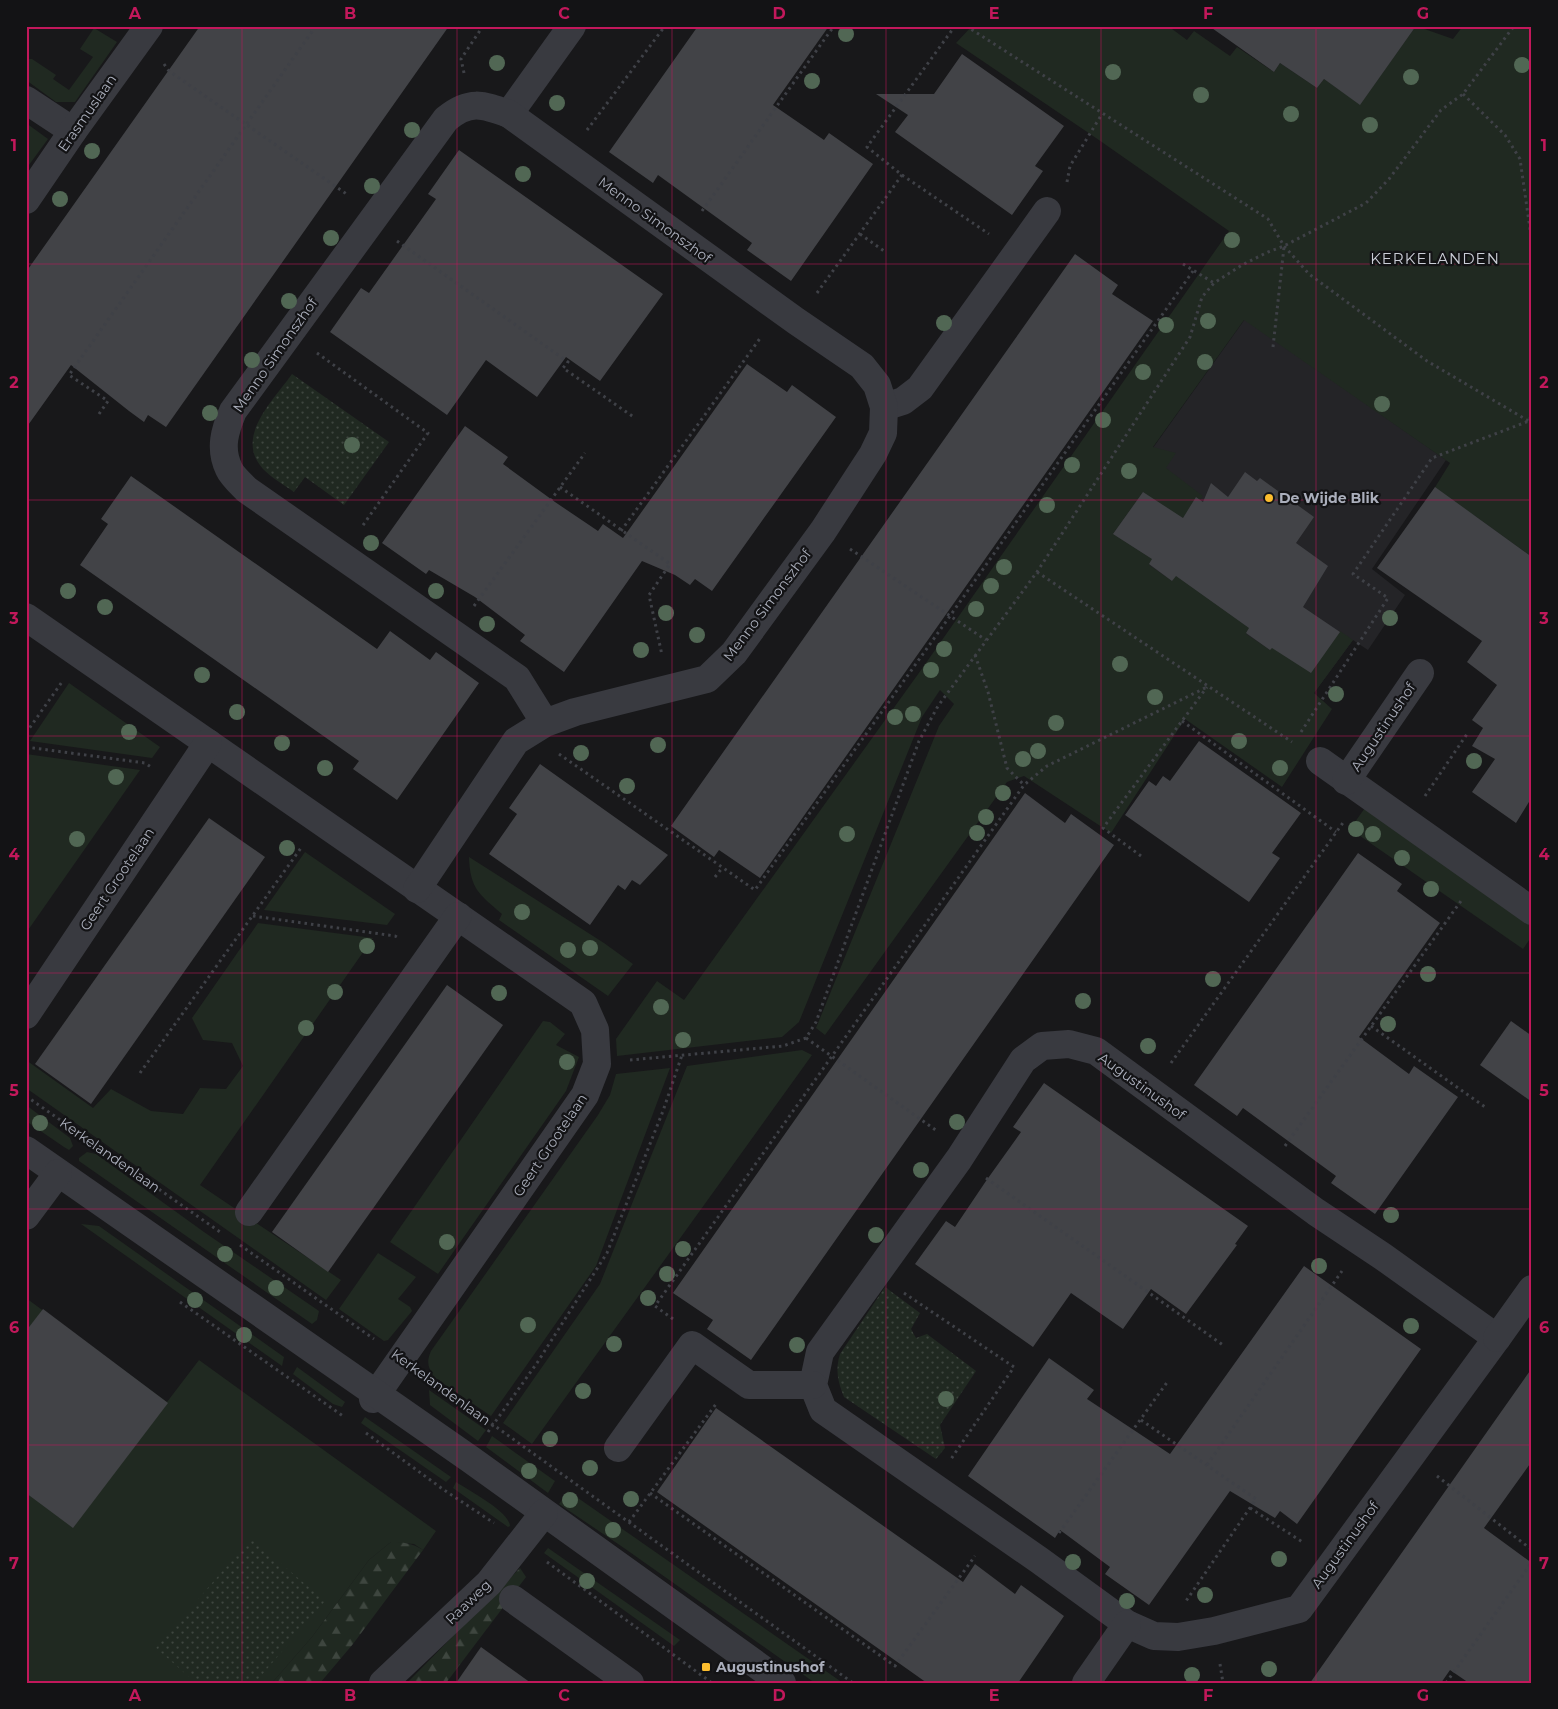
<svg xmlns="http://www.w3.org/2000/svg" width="1558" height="1709" viewBox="0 0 1558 1709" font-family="Montserrat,sans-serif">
	<defs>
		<pattern id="forest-firs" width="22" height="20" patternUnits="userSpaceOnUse" patternTransform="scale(1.25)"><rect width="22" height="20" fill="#202921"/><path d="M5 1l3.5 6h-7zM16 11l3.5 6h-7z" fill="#3e463f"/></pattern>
		<pattern id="park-dots" width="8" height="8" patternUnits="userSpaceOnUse" patternTransform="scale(1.25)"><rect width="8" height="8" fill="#202921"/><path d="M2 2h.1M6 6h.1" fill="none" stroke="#3e463f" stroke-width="1.8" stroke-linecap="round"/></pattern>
	</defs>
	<rect width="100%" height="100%" fill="#18181a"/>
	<polygon fill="#242427" points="1245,319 1446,460 1372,569 1405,595 1368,650 1353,640 1314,693 1090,536"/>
	<g fill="#202921">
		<polygon points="972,26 1168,26 1187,40 1194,31 1230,56 1237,47 1274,72 1280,63 1317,88 1324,79 1360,104 1416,26 1453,39 1463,26 1532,26 1532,557 1475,516 1429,497 1450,463 1244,320 1153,447 1176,453 1166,468 1203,496 1200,500 1196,497 1196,500 1181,521 1143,492 1113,534 1154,560 1149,565 1172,581 1175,575 1251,629 1246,634 1270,650 1272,644 1310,671 1309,672 1310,673 1340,631 1353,640 1314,693 1332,709 1282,787 1185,719 1111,833 1024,776 1007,782 825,1035 816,1028 939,726 954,704 940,690 922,717 799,1022 782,1037 617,1056 616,1039 657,981 684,1000 921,670 1229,231 1096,138 956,43"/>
		<polygon points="94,28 117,42 75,102 56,102 26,80 26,62 28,59 32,59 56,75 53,79 69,90 93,57 80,49"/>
		<polygon points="26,123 48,139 26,169"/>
		<polygon points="69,683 160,747 152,758 30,741"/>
		<polygon points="26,754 140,770 26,933"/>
		<polygon points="1367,805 1532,919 1532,936 1523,949 1350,829"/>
		<polygon points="305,852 395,914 387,925 264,910"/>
		<path d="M469,857l135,86 29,21 -25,32 -109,-76 3,-6c-23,-20 -32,-25 -33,-57z"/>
		<polygon points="258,923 373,938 200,1185 341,1280 326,1300 26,1088 26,1060 93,1108 111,1089 151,1111 183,1114 200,1088 226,1089 243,1066 232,1043 203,1040 192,1018"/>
		<polygon points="543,1021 550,1022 565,1034 556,1045 579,1057 566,1091 438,1274 390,1242"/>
		<polygon points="802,1050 812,1055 532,1444 503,1423 600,1284 687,1066"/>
		<path d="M670,1068l-74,198 -105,150 -56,-38c-7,-10 -9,-16 -4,-27l167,-236 12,-20 6,-21z"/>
		<polygon points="26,1105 70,1138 73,1146 69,1150 64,1147 26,1121"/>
		<polygon points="87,1152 96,1154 204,1232 319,1311 317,1320 312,1324 79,1161 79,1158"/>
		<polygon points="81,1224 99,1226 284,1357 282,1366"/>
		<polygon points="378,1253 416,1277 398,1299 410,1307 412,1311 388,1340 384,1341 339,1309"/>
		<polygon points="26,1298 167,1402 199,1360 436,1531 423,1550 414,1544 391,1542 369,1560 312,1637 272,1683 26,1683"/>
		<polygon points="297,1367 345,1402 342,1407 333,1404 293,1374"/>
		<polygon points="429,1390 486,1430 478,1441 430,1405"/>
		<polygon points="365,1417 451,1477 446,1482 361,1423"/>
		<polygon points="492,1436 555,1481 548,1493 486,1447"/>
		<path d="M456,1482c12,8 54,30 54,44l-2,1 -55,-39z"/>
		<polygon points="568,1491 843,1683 815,1683 624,1548 559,1504"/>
		<polygon points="548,1548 680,1640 674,1646 544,1553"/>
	</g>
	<g fill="url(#forest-firs)">
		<path d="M391,1542c12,0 21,1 32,8l-70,94 -33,39h-48l40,-46 57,-77z"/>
		<polygon points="520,1568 526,1577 446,1683 407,1683"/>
	</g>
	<g fill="url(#park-dots)">
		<path d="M292,374l97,68 -45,63 -39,-28 -11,15c-10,-7 -22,-14 -31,-23 -29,-32 10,-68 29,-95z"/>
		<path d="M885,1287l35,26 -9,16 5,9 11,-4 49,37 -36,54 5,23 -9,11 -92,-62c-6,-15 -9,-27 -4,-43z"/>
		<polygon points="251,1538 325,1601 255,1683 196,1683 156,1648"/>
	</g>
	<g fill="#424347">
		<polygon points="200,26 449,26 166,427 148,415 144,422 129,411 71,365 26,428 26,272"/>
		<polygon points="698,26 829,26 773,105 824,140 829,133 873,164 791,281 747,250 752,243 658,175 653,183 609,152"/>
		<polygon points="1209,26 1416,26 1360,105 1324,79 1317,88 1280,63 1274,72"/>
		<polygon points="962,54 1064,126 1035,166 1043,171 1012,215 895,132 908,115 876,94 934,94"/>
		<polygon points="459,150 663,294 600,381 566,357 537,397 486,360 447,415 330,332 361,288 369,293 436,199 428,194"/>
		<polygon points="1075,254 1118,285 1112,294 1153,321 760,878 719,850 714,857 671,826"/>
		<polygon points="747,364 787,392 792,385 836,417 712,591 695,579 690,585 675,575 642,561 564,672 520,641 525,635 475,597 429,570 426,574 382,543 465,426 508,457 503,464 555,502 598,531 603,524 623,538"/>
		<polygon points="1245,472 1257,481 1260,478 1314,517 1296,543 1328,566 1303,607 1340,632 1311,673 1272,648 1270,650 1246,633 1249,628 1176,576 1172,581 1149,564 1152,559 1113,534 1143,492 1183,518 1196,497 1203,502 1211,483 1228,497"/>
		<polygon points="131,476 377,649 390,631 430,660 436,652 479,683 397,800 353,769 359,761 80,565 108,524 101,519"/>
		<polygon points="1435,487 1532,557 1532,797 1516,823 1472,792 1495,759 1472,746 1483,728 1472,720 1497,685 1467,662 1482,641 1377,568"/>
		<polygon points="1199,741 1301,813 1272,853 1280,858 1249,902 1125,815 1149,781 1156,786 1163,776 1170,781"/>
		<polygon points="540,764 668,855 640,885 632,880 625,890 618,885 590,925 489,854 517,814 509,808"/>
		<polygon points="1025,793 1065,823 1071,814 1114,845 751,1360 707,1329 713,1320 673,1293"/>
		<polygon points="209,818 265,857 91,1104 35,1064"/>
		<polygon points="1358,853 1402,884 1397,891 1440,923 1359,1037 1409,1074 1414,1066 1458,1097 1375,1214 1331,1183 1336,1176 1243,1108 1237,1116 1194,1085"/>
		<polygon points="447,985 503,1025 328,1272 272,1232"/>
		<polygon points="1511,1021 1532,1036 1532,1102 1480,1065"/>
		<polygon points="1044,1083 1248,1226 1235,1244 1237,1245 1186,1314 1151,1289 1123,1329 1071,1293 1033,1347 915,1264 946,1221 955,1227 986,1181 1021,1132 1013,1127"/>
		<polygon points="1304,1266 1421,1349 1297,1524 1280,1511 1275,1518 1230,1491 1149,1605 1105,1574 1110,1567 1060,1530 1055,1538 968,1476 1049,1358 1094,1390 1087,1399 1170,1454"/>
		<polygon points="43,1309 168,1403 73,1528 26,1493 26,1331"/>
		<polygon points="1532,1368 1532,1461 1484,1528 1532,1563 1532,1683 1469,1683 1450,1670 1441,1683 1310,1683"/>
		<polygon points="716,1408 963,1582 975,1564 1015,1594 1021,1585 1064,1616 1018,1683 927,1683 657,1492"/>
		<polygon points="481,1647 531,1683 456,1683"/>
	</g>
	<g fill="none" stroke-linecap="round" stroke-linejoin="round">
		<g stroke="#3f4147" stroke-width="3" stroke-dasharray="2.5 4" stroke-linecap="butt">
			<polyline points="966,26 1268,219 1284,246 1309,274 1427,361 1532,423"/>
			<polyline points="164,64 169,71 348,195"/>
			<polyline points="464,73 461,59 483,26"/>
			<polyline points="1463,94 1505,135 1520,159 1532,243"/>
			<polyline points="587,130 665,26"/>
			<polyline points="902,175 989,234"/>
			<polyline points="1067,182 1070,166 1102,114"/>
			<polyline points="702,211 834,26"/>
			<polyline points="860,234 884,251"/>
			<polyline points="397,241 568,362 563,368 635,418"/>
			<polyline points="1183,264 1214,283"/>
			<polyline points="817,293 902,175 867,147 955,26"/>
			<polyline points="1273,347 1284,247"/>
			<polyline points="317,353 428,433 361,528"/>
			<polyline points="99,414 108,401 69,375 316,26"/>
			<polyline points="560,487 670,564 649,595 662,655"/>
			<polyline points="621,531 761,337"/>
			<polyline points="850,549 986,640"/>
			<polyline points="1037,572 1292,742"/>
			<polyline points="474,606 585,453"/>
			<polyline points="975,655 988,692 1007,768 1024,785"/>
			<polyline points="1182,721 1336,832"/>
			<polyline points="1301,732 1388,598 1353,574 1432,458 1529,421 1532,413"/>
			<polyline points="26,733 62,682"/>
			<polyline points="26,747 145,763 151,767"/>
			<polyline points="559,754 755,890 950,616 1193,271"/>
			<polyline points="1425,796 1467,734"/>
			<polyline points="1141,856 1103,828 1207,687"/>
			<polyline points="715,877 723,867"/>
			<polyline points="253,916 395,936 400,939"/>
			<polyline points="1371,1026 1485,1107"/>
			<polyline points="806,1038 937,1131"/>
			<polyline points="630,1060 783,1046 806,1038 816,1022 919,741 938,706 1037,572 1190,337 1202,297 1214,283 1242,265 1268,252 1284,246 1366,203 1389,179 1441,110 1463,94 1514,26"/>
			<polyline points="1171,1063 1345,820"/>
			<polyline points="140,1073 301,848"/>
			<polyline points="26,1096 220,1232"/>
			<polyline points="1285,1146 1461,901"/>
			<polyline points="986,1178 1223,1345"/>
			<polyline points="240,1245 374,1339"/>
			<polyline points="904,1293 1014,1367 951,1459"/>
			<polyline points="180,1302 343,1416"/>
			<polyline points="673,1319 655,1306 1024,785 1047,766 1207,687"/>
			<polyline points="428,1378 853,1683"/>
			<polyline points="1141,1420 1256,1499 1186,1601"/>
			<polyline points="488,1432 537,1363 607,1253 663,1111 682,1055"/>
			<polyline points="366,1433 444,1490 494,1523"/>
			<polyline points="1207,1465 1342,1271"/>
			<polyline points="1437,1476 1532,1550"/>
			<polyline points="650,1493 895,1666 975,1556"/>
			<polyline points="1250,1508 1304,1543"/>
			<polyline points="629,1522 716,1404"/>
			<polyline points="1059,1533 1168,1381"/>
			<polyline points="547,1562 712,1683"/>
			<polyline points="1220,1664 1223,1683"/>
			<polyline points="1446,1683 1532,1562"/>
		</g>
		<g stroke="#393a40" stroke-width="28">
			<polyline points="26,100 73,131"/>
			<polyline points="509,114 572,26"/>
			<polyline points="26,200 73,131 149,26"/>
			<polyline points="884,407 903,401 920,388 1047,211"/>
			<polyline points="26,617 583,1003 595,1030 597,1064 585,1095 373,1399"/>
			<polyline points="1320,761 1532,911"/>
			<polyline points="1346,781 1420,673"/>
			<path d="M417,889l99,-148 29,-18 30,-11 132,-33 27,-26 89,-122 50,-77 10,-21 1,-26 -7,-22 -15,-19 -66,-45 -287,-207c-27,-10 -40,-14 -63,5l-213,292c-8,19 -14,37 -4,58 3,7 12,15 18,21l270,188 28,45"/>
			<polyline points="26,1015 208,743"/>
			<polygon points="1069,1044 1096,1051 1316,1212 1382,1256 1497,1338 1299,1609 1214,1631 1178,1637 1154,1636 1127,1624 1039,1560 823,1410 813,1385 820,1352 959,1159 1023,1060 1042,1046"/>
			<polyline points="26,1150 470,1459 782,1683"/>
			<polyline points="249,1212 458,916"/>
			<polyline points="26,1216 58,1173"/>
			<polyline points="1497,1338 1532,1289"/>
			<polyline points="618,1448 692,1345 749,1385 813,1385"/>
			<polyline points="513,1599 630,1683"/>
			<polyline points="383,1683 489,1583 544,1513"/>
			<polyline points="1086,1683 1127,1624"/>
		</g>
	</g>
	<g fill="#516754">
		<circle cx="846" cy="34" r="8"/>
		<circle cx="497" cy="63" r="8"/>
		<circle cx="1522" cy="65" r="8"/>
		<circle cx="1113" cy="72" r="8"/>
		<circle cx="1411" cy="77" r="8"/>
		<circle cx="812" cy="81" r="8"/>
		<circle cx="1201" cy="95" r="8"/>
		<circle cx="557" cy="103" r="8"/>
		<circle cx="1291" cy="114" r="8"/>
		<circle cx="1370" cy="125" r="8"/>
		<circle cx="412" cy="130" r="8"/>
		<circle cx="92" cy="151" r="8"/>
		<circle cx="523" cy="174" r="8"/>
		<circle cx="372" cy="186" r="8"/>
		<circle cx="60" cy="199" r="8"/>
		<circle cx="331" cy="238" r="8"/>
		<circle cx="1232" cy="240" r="8"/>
		<circle cx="289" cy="301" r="8"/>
		<circle cx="1208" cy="321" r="8"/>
		<circle cx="944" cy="323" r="8"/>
		<circle cx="1166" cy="325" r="8"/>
		<circle cx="252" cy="360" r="8"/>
		<circle cx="1205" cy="362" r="8"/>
		<circle cx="1143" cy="372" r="8"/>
		<circle cx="1382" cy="404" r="8"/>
		<circle cx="210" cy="413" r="8"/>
		<circle cx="1103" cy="420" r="8"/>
		<circle cx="352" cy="445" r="8"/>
		<circle cx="1072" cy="465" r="8"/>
		<circle cx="1129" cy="471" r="8"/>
		<circle cx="1047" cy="505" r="8"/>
		<circle cx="371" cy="543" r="8"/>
		<circle cx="1004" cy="567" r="8"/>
		<circle cx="991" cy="586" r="8"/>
		<circle cx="68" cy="591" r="8"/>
		<circle cx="436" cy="591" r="8"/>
		<circle cx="105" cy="607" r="8"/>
		<circle cx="976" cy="609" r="8"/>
		<circle cx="666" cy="613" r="8"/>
		<circle cx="1390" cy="618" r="8"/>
		<circle cx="487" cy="624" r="8"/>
		<circle cx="697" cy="635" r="8"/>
		<circle cx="944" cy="649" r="8"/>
		<circle cx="641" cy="650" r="8"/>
		<circle cx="1120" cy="664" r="8"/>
		<circle cx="931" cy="670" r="8"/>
		<circle cx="202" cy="675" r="8"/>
		<circle cx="1336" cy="694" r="8"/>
		<circle cx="1155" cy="697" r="8"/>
		<circle cx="237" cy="712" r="8"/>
		<circle cx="913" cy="714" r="8"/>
		<circle cx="895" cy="717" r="8"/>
		<circle cx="1056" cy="723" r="8"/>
		<circle cx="129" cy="732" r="8"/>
		<circle cx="1239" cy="741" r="8"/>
		<circle cx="282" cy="743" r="8"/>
		<circle cx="658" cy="745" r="8"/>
		<circle cx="1038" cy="751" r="8"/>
		<circle cx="581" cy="753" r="8"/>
		<circle cx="1023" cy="759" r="8"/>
		<circle cx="1474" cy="761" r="8"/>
		<circle cx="325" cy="768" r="8"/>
		<circle cx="1280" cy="768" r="8"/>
		<circle cx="116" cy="777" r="8"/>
		<circle cx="627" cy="786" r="8"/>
		<circle cx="1003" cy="793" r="8"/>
		<circle cx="986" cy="817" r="8"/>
		<circle cx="1356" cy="829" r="8"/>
		<circle cx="977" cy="833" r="8"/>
		<circle cx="847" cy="834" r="8"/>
		<circle cx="1373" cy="834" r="8"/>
		<circle cx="77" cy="839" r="8"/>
		<circle cx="287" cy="848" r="8"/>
		<circle cx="1402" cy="858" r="8"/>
		<circle cx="1431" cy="889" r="8"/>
		<circle cx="522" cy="912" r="8"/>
		<circle cx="367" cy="946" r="8"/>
		<circle cx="590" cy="948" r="8"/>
		<circle cx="568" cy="950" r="8"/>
		<circle cx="1428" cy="974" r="8"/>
		<circle cx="1213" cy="979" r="8"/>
		<circle cx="335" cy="992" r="8"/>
		<circle cx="499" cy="993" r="8"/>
		<circle cx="1083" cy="1001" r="8"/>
		<circle cx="661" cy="1007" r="8"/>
		<circle cx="1388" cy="1024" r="8"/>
		<circle cx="306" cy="1028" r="8"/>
		<circle cx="683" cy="1040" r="8"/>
		<circle cx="1148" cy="1046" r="8"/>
		<circle cx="567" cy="1062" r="8"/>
		<circle cx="957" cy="1122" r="8"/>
		<circle cx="40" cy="1123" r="8"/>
		<circle cx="921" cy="1170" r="8"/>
		<circle cx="1391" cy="1215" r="8"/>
		<circle cx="876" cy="1235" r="8"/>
		<circle cx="447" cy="1242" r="8"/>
		<circle cx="683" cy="1249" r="8"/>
		<circle cx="225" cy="1254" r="8"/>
		<circle cx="1319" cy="1266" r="8"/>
		<circle cx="667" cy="1274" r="8"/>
		<circle cx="276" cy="1288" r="8"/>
		<circle cx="648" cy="1298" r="8"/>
		<circle cx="195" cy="1300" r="8"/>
		<circle cx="528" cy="1325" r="8"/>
		<circle cx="1411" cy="1326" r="8"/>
		<circle cx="244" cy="1335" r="8"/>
		<circle cx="614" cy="1344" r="8"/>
		<circle cx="797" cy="1345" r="8"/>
		<circle cx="583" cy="1391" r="8"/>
		<circle cx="946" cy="1399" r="8"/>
		<circle cx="550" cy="1439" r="8"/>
		<circle cx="590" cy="1468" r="8"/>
		<circle cx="529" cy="1471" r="8"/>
		<circle cx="631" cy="1499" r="8"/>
		<circle cx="570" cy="1500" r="8"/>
		<circle cx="613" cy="1530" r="8"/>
		<circle cx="1279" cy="1559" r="8"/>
		<circle cx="1073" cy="1562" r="8"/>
		<circle cx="587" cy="1581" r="8"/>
		<circle cx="1205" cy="1595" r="8"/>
		<circle cx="1127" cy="1601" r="8"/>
		<circle cx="1269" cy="1669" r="8"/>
		<circle cx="1192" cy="1675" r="8"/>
	</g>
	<path fill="none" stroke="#c2185b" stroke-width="1" stroke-opacity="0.55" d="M242,26v1657M457,26v1657M672,26v1657M886,26v1657M1101,26v1657M1316,26v1657M26,264h1506M26,500h1506M26,736h1506M26,973h1506M26,1209h1506M26,1445h1506"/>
	<g fill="#fcbd2e" stroke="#131315" stroke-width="2">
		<circle cx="1269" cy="498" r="5"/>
		<rect x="701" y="1662" width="10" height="10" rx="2.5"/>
	</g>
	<g text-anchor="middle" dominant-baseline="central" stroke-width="4.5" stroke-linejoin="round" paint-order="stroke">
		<g font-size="14" fill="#aaaebb" stroke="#131315">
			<text transform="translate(87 113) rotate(-55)">Erasmuslaan</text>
			<text transform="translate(655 220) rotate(36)">Menno Simonszhof</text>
			<text transform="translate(275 355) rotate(-55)">Menno Simonszhof</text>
			<text transform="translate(767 605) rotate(-53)">Menno Simonszhof</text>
			<text transform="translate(1383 727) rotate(-56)">Augustinushof</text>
			<text transform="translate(117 879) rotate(-56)">Geert Grootelaan</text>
			<text transform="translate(1142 1086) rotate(36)">Augustinushof</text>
			<text transform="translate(550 1145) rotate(-56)">Geert Grootelaan</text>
			<text transform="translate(110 1155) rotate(35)">Kerkelandenlaan</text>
			<text transform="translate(441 1387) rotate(36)">Kerkelandenlaan</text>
			<text transform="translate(1345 1545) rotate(-54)">Augustinushof</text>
			<text transform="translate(468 1602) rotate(-44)">Raaweg</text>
		</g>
		<g font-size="14" font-weight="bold" fill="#aaaebb" stroke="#131315" text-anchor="start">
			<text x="1279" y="498">De Wijde Blik</text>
			<text x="716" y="1667">Augustinushof</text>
		</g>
		<g font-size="15" letter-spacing="1" fill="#cbced7" stroke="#131315">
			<text x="1435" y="258">KERKELANDEN</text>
		</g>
	</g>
	<rect width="1558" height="1709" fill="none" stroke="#131315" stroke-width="55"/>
	<rect x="28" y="28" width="1502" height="1654" fill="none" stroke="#c2185b" stroke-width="2"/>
	<g font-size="16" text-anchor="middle" font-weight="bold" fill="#c2185b">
		<text x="135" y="19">A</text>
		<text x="350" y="19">B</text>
		<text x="564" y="19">C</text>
		<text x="779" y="19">D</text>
		<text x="994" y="19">E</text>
		<text x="1208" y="19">F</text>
		<text x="1423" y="19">G</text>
		<text x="14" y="151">1</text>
		<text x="1544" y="151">1</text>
		<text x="14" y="388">2</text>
		<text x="1544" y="388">2</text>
		<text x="14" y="624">3</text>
		<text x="1544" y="624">3</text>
		<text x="14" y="860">4</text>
		<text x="1544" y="860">4</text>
		<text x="14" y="1096">5</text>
		<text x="1544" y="1096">5</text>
		<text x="14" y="1333">6</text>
		<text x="1544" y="1333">6</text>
		<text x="14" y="1569">7</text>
		<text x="1544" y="1569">7</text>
		<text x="135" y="1701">A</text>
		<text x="350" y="1701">B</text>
		<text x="564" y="1701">C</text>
		<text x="779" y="1701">D</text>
		<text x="994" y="1701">E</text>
		<text x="1208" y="1701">F</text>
		<text x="1423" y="1701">G</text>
	</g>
</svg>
